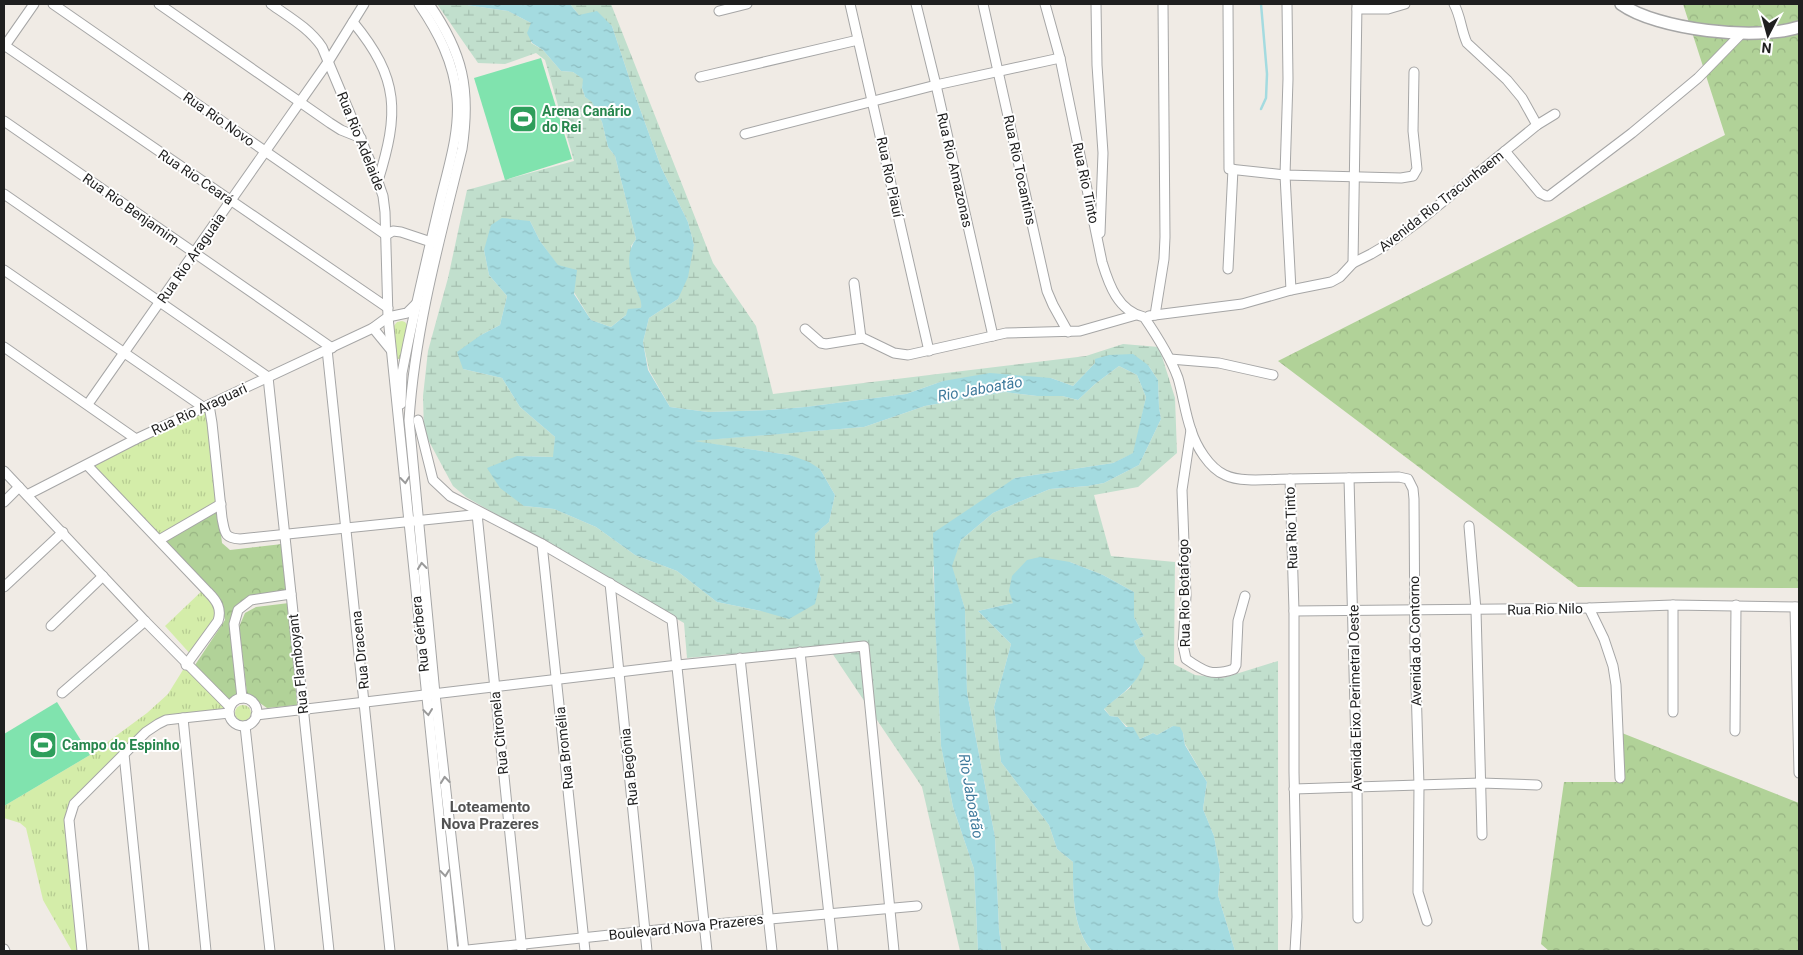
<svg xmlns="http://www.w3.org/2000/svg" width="1803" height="955" viewBox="0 0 1803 955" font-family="Roboto,sans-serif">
	<defs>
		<pattern id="grass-tufts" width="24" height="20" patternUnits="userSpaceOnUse" patternTransform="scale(1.25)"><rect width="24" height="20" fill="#d4eda9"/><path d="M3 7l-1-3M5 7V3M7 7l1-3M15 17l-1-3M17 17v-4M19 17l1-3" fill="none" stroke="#b6cb91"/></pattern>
		<pattern id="forest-crowns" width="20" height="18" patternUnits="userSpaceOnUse" patternTransform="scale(1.25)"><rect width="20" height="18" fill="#b1d298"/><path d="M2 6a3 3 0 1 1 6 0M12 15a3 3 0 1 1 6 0" fill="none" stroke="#98b483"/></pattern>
		<pattern id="wetland-marsh" width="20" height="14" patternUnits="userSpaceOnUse" patternTransform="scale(1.25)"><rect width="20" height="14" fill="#c1dfcd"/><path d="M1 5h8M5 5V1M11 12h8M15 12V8" fill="none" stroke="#a5bfb0"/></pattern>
		<pattern id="water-ripples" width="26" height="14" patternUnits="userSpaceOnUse" patternTransform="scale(1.25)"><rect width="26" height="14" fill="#a4dbe0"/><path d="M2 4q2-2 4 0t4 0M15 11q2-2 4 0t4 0" fill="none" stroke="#8dbcc0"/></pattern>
	</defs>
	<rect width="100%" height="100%" fill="#f0ebe5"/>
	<g fill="url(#grass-tufts)">
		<polygon points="402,321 405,322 408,326 401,359 397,359 393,327 397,322"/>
		<polygon points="209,405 221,504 159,540 87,465"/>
		<polygon points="205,588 220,609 193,657 165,626"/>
		<polygon points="186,665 229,710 158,724 70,812 82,951 72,951 43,900 26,828 20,823 4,818 4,806 90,755 147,713 168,694"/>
		<circle cx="243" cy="713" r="8"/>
	</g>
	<g fill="url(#forest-crowns)">
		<polygon points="1683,4 1799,4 1799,588 1578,587 1278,361 1725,135"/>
		<polygon points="218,508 222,543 230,550 282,544 288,592 238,604 232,622 239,691 237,696 231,700 227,698 195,665 225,620 222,608 162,540"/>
		<polygon points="289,603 297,705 267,708 247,694 239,627 245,613 256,607"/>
		<polygon points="1622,733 1799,803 1799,951 1549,951 1541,944 1564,782 1623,782"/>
	</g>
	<g fill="url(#wetland-marsh)">
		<polygon points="437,4 459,4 508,11 531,23 531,43 543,50 561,71 573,72 584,79 582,88 585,97 592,101 602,122 608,147 615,156 636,239 631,246 636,289 642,301 641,309 632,310 611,327 591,320 558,266 540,241 530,221 484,250 489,275 507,296 500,325 481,335 463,369 502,378 520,407 555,437 554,457 517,456 524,506 554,509 596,527 635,555 677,571 717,602 761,611 821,578 815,559 815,534 829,522 835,495 820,469 790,455 690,441 864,427 925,406 1005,392 1037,396 1062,396 1078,400 1095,384 1119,366 1137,375 1146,397 1134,453 1113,463 1015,478 933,567 941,746 953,807 974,869 978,951 960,951 922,787 830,650 730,654 687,658 684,623 466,497 453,486 424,432 423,396 428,351 448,278 467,190 574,161 545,60 536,53 505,64 478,63"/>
		<path d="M570,4h41l102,259 43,63 17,68 313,-38 37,-12 36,3 16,51 2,55 -39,34 -44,8 17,61 64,6 -1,102 21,11 28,3 55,-17v290h-43l-17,-56 2,-25 -6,-34 -11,-27 4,-27 -22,-38 -2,-11 -10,-7 -16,9 -4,-2 -13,6c-7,-9 -15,-13 -22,-22l-8,-1 -6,-8 26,-20 14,-30 -4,-5 -6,-12 10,-5 -10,-19v-25l-31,-17 -33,-13 -57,41 -35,8 33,33 -17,63 7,55 48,63 8,24 16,13c0,29 -1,67 19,89h-90l-3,-21 -4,-93 -28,-145 -2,-83 -14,-43 10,-26 32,-27 57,-24 38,-3 16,-3 35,-18 22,-46 -2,-12 -1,-27 -10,-15 -53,-6v4l-22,23 -22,-8 -108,3 -37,13 -101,13 -36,3 -61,2 -38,-5 -21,-37 -6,-28 6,-24 29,-19 16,-54 -6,-23 -27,-55 -26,-72 -23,-69 -33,-11z"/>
	</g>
	<g fill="#80e3ae">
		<polygon points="541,58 572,159 505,180 474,78"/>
		<polygon points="57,702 90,755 4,806 4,734"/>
	</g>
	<g fill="url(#water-ripples)">
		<path d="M459,4h111l9,11 18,-4 15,15 23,69 26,72 27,55 6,23 -6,32 -10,22 -29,19 -6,24 5,28 22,37 38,5 61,-2 36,-3 101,-13 37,-13 47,-8 61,5 22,8 22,-23v-4l14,-4 24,-1 15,11 10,15 1,27 2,12 -22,46 -35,18 -16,3 -38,3 -57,24 -32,27 -9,26 13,43 2,83 28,145 4,93 3,21h-24l-4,-82 -21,-62 -12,-61 -6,-129 -2,-84 82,-55 98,-15 20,-10 13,-56 -9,-22 -18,-9 -24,18 -17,16 -16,-4h-25l-32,-4 -80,14 -61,21 -170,14 96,14 19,7 11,7 15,26 -6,27 -14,12v25l6,19 -6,26 -26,15 -28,-8 -44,-9 -40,-31 -42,-16 -39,-28 -42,-18 -30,-3 -24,-18 -13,-20 30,-12 36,1 2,-20 -35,-30 -18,-29 -39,-9 -6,-17 24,-17 19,-10 7,-29 -18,-21 -5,-25 7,-25 11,-7 28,3 10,20 18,24 19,5 -3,24 17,26 20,7 15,-12 2,-6 13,-1c1,-8 -2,-11 -5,-19 -7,-17 -11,-35 0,-50l-21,-83 -7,-9 -6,-25 -10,-20 -7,-5 -3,-9 1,-9 -10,-7 -12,-1 -18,-21 -11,-7 -5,-10 4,-10 -23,-12z"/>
		<path d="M1040,557l30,5 33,13 31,17v25l10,19 -10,5 6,12 5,5c-5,26 -23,35 -41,51l6,7 8,1 8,10h7l7,12 13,-6 4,2 16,-9 7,1 3,6 2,12 22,37 -4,27 11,27 6,34 -2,25 17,56h-143c-20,-23 -19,-60 -19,-89l-16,-13 -8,-24 -48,-63 -7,-55 17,-63 -33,-33 35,-8 -4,-12 3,-15 15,-16z"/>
	</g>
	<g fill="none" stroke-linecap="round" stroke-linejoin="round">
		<polyline stroke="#a4dbe0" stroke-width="2.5" points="1261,109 1266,98 1267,74 1261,4"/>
		<defs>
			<g id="minor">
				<polyline points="53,4 386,235 393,231 401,232 431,242"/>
				<polyline points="159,4 330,123 341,130 361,138"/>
				<path d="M429,4c34,49 42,85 33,145 -22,89 -47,179 -53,271l26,274 29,257"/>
				<polyline points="850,4 929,351"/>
				<polyline points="916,4 936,85 993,336"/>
				<polyline points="983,4 1047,291 1053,305 1068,332"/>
				<path d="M1045,4l15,54 42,204c7,23 16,49 42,55 13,19 26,39 34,61 5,17 7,35 13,52 5,16 18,38 34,45 16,8 46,4 65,4l4,132v161l3,145 -2,34"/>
				<polyline points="1096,4 1097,65 1103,153 1100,233"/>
				<polyline points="1228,4 1229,169 1285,175 1401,178 1413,176 1417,169 1413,131 1414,72"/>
				<polyline points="1287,4 1288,79 1285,175 1291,290"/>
				<path d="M1454,4c7,13 7,26 13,39l40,37 15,18 15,27"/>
				<polyline points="1357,9 1388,9 1405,4"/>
				<polyline points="719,11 747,4"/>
				<path d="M353,22c47,57 46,91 25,159"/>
				<polyline points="4,45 388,308"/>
				<polyline points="4,47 34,4"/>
				<polyline points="700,77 858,40"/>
				<polyline points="4,121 332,348"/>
				<polyline points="745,134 936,85 1060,58"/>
				<polyline points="1505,151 1540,193 1546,196 1549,196 1632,133 1698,78 1742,33"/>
				<polyline points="4,194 268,377 329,951"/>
				<polyline points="1353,263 1357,4"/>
				<polyline points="1228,269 1233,169"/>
				<polyline points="4,270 203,407"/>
				<polyline points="854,283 861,338"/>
				<polyline points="417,303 407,313 388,317 453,951"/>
				<polyline points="1155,315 1242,304 1291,290 1331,282 1340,277 1353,263 1371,254 1388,244 1418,222 1537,125 1555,114"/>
				<polyline points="1149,316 1155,315 1164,259 1165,237 1163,4"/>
				<polyline points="373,328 391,350"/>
				<polyline points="805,329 821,343 826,344 863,338 894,353 908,355 1006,333 1080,331 1136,315"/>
				<polyline points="4,347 136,439"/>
				<polyline points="327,349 390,951"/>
				<polyline points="1170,359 1219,363 1273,375"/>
				<polyline points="88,404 328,62 364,4"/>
				<path d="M401,404l1,-31 6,-30c10,-47 21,-94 32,-141 8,-34 20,-69 17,-104 -3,-36 -19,-66 -38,-94"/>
				<path d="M209,405l3,18 10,95c3,15 2,20 18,21l242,-25"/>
				<polyline points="418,420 433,480 450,496 542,544 672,620 707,951"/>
				<path d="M1191,430l-9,60 4,106 -3,49 3,14c17,12 26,18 48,10l2,-4 2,-44 7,-25"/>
				<path d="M87,465l121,127c9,9 14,17 10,29l-32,44"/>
				<polyline points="4,471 145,621 230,707"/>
				<polyline points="1349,478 1357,786 1358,918"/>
				<polyline points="1290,479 1399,477 1408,479 1413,489 1414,499 1415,651 1419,786 1418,892 1427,921"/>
				<path d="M27,495l109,-56 237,-111 15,-11 -3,-105 -2,-16 -8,-23 -53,-126c-13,-19 -33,-30 -51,-43"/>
				<polyline points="4,502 19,487"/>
				<polyline points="477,514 522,951"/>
				<polyline points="1469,526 1476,610 1482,835"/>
				<polyline points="159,540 221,504"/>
				<polyline points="542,544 585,951"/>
				<polyline points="610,583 647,951"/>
				<polyline points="4,587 63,532"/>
				<polyline points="1795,607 1799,773"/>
				<polyline points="1589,608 1604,639 1613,666 1616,685 1620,778"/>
				<polyline points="1294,611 1589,608 1673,605 1799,607"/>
				<polyline points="51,626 103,576"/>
				<polyline points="800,652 833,951"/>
				<polyline points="740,658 772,951"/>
				<polyline points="62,693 145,621"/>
				<polyline points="242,698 234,624 238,610 251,600 291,594"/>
				<circle cx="243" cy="712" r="14"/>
				<polyline points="1673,712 1673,605"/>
				<polyline points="256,715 678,665 864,646 894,951"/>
				<polyline points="183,718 206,951"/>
				<polyline points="245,726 270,951"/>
				<polyline points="1735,731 1736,605"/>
				<polyline points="124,754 144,951"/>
				<polyline points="1294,789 1481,783 1537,785"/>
				<polyline points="4,949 5,951"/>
				<polyline points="82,951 69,820 74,804 146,732 158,724 166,720 183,718 229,713"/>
				<polyline points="458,951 704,925 917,906"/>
			</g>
			<path id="tertiary" d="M1621,4c36,26 136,37 178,23"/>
		</defs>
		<use href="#minor" stroke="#a6a6a6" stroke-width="11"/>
		<use href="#tertiary" stroke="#a6a6a6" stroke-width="14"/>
		<use href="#minor" stroke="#fff" stroke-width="9"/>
		<use href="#tertiary" stroke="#fff" stroke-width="11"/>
	</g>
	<defs><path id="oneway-chevron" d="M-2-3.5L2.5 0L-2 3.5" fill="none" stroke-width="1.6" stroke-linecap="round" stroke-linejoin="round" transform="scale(1.25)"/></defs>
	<g stroke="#9a9a9a">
		<use href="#oneway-chevron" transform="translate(405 480) rotate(84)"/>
		<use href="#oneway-chevron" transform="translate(422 566) rotate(-96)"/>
		<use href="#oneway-chevron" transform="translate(428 712) rotate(83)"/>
		<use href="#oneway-chevron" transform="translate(445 780) rotate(-96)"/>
		<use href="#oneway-chevron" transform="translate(445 873) rotate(84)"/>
	</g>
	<defs>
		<symbol id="stadium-square" viewBox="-11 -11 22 22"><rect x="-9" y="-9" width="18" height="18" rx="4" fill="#2e9e5b" stroke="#fff"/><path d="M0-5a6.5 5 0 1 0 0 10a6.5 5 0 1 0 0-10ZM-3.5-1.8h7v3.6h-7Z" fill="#fff"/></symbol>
	</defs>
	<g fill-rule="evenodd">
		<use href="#stadium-square" x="507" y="103" width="32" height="32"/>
		<use href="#stadium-square" x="27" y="729" width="32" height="32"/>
	</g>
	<g text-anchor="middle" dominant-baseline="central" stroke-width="4" stroke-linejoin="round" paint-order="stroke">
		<g font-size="14" font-weight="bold" fill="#27864d" stroke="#fff" text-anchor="start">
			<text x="542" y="111">Arena Canário<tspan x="542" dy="16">do Rei</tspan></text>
			<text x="62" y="745">Campo do Espinho</text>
		</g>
		<g font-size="14" fill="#1f1f1f" stroke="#fff">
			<text transform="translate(219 119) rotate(35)">Rua Rio Novo</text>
			<text transform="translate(361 141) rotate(68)">Rua Rio Adelaide</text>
			<text transform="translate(955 170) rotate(77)">Rua Rio Amazonas</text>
			<text transform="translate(1020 170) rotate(78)">Rua Rio Tocantins</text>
			<text transform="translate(196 177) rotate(34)">Rua Rio Ceará</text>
			<text transform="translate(890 177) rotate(78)">Rua Rio Piauí</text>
			<text transform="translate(1086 183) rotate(78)">Rua Rio Tinto</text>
			<text transform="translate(1441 201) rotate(-38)">Avenida Rio Tracunhaem</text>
			<text transform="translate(131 209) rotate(35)">Rua Rio Benjamim</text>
			<text transform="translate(191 258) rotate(-55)">Rua Rio Araguaia</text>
			<text transform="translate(199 409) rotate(-25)">Rua Rio Araguari</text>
			<text transform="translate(1291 528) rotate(-92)">Rua Rio Tinto</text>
			<text transform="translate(1184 593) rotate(-91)">Rua Rio Botafogo</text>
			<text transform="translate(1545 609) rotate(-1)">Rua Rio Nilo</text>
			<text transform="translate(420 634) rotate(-96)">Rua Gérbera</text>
			<text transform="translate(1415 641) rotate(-91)">Avenida do Contorno</text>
			<text transform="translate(360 650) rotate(-96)">Rua Dracena</text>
			<text transform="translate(298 664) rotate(-96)">Rua Flamboyant</text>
			<text transform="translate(1355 698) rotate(-91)">Avenida Eixo Perimetral Oeste</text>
			<text transform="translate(499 733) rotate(-96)">Rua Citronela</text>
			<text transform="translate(564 748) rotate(-96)">Rua Bromélia</text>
			<text transform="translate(629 767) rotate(-96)">Rua Begônia</text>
			<text transform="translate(686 927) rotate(-6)">Boulevard Nova Prazeres</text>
		</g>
		<g font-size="15" font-style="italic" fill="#3f7a9c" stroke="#fff">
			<text transform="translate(980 389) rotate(-10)">Rio Jaboatão</text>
			<text transform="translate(971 796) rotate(80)">Rio Jaboatão</text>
		</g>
		<g font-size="15" font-weight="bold" fill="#525252" stroke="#fff">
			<text x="490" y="807">Loteamento<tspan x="490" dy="17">Nova Prazeres</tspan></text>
		</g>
	</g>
	<rect width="1803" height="955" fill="none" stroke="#1f1f1f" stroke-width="10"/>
	<g transform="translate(1768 35) rotate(186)" stroke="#ffffff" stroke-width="4" paint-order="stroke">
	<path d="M0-4L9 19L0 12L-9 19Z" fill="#1f1f1f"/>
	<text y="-8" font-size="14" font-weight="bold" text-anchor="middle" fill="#1f1f1f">N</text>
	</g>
</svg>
